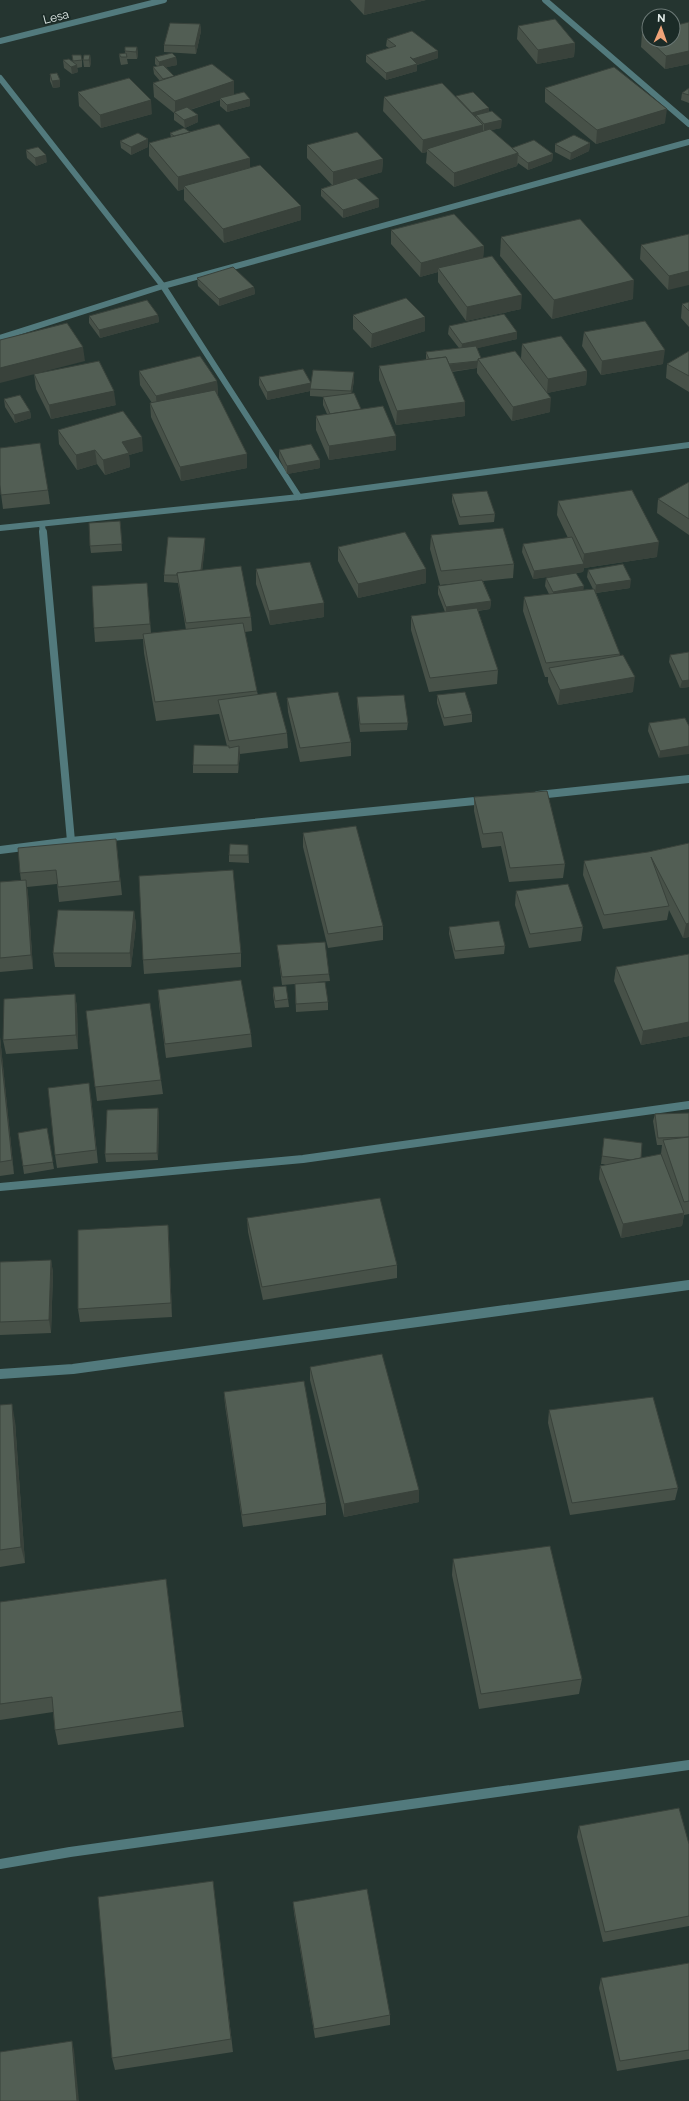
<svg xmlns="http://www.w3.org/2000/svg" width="689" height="2101" viewBox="0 0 689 2101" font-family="Raleway,sans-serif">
	<rect width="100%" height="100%" fill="#253530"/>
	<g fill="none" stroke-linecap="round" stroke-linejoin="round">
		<g stroke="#527a7d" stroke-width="6">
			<polyline points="545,0 689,124"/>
			<polyline points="0,41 164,0"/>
			<polyline points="0,78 163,286 299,497"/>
			<polyline points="0,338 163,286 689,142"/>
			<polyline points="42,525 43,533"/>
			<polyline points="0,528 299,497 689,445"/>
		</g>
		<g stroke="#527a7d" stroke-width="8">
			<polyline points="43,532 71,841"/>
			<polyline points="538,795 689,779"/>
			<polyline points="0,850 71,841 485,800"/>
			<polyline points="0,1187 303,1159 689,1105"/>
		</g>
		<g stroke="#527a7d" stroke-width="10">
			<polyline points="0,1374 73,1369 689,1285"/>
			<polyline points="0,1864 70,1852 689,1765"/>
		</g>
	</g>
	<g fill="#475148">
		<polygon points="350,0 426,0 364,15"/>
		<polygon points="689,22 689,64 665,69 641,47 642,33 649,32 649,40 673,40"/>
		<polygon points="200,24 201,31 196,54 164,52 164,45"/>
		<polygon points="518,26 575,43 574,57 537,64 517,39"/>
		<polygon points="387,39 438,58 417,65 417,71 386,80 366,62 366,55 389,48 386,46"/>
		<polygon points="137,47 138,55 137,59 127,59 128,64 121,65 120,61 119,54 125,54 125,51"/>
		<polygon points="72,55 82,60 82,67 77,68 78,72 72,74 64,68 63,60 73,61"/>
		<polygon points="90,55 91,62 90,67 84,67 83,60"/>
		<polygon points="155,57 176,57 177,65 166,67 174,76 234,95 250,106 227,112 220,106 220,100 190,110 198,122 185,128 174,120 174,113 154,97 153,83 160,81 154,74 153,67 157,66 155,64"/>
		<polygon points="50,74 60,80 60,87 53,88 50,81"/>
		<polygon points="545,88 665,123 596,144 545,102"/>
		<polygon points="689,88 689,103 681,100 682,93"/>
		<polygon points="78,92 152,114 101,128 79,106"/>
		<polygon points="456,96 489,108 489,112 501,128 491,130 512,148 553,154 552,161 528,170 518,163 517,166 454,187 426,163 427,152 422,153 383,111 384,97 456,97"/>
		<polygon points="190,132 250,158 250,168 301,220 224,243 184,200 184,189 178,191 149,156 149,143 171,137 170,133"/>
		<polygon points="148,139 148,147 131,155 121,148 120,141"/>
		<polygon points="590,143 589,151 570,160 555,152 555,144"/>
		<polygon points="307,145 383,159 382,172 357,179 379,199 379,207 343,218 321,196 321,189 332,185 307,158"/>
		<polygon points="26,150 47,162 36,166 27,158"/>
		<polygon points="391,230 484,246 483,258 521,309 466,321 438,282 438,272 420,277 391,244"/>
		<polygon points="689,234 668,290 640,259 641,245"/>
		<polygon points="501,237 633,299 552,319 500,256"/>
		<polygon points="197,278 254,287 255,294 219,306 198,286"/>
		<polygon points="689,302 689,327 681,318 682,304"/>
		<polygon points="158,315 159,322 100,338 89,323 89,316"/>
		<polygon points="353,315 425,331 371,348 353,329"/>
		<polygon points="449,326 517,339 477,348 481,358 521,358 522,344 587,371 586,385 547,393 550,412 512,421 477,373 477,368 452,372 465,402 465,416 396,425 379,380 379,366 426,360 426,352 459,348 448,334"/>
		<polygon points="584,332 663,364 601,375 582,346"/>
		<polygon points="689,351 689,392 666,378 667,364"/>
		<polygon points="139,371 217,381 218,395 217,395 247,454 247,468 181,481 151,417 150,403 152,403 140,385"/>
		<polygon points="354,372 354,380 352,393 361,409 396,450 329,460 316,430 316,416 327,414 323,405 323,397 326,397 310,396 310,391 267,400 259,385 259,377 311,386"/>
		<polygon points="34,374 116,405 51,419 36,389"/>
		<polygon points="4,399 30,411 31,418 15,423 5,407"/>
		<polygon points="58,430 143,451 129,455 130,467 105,475 97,464 77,470 59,444"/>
		<polygon points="279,450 320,460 320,468 287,474 279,458"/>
		<polygon points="689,482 689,535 657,513 658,499"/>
		<polygon points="0,486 48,490 50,504 3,509"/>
		<polygon points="452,494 495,514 494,522 459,525 452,502"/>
		<polygon points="558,501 657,557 584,568 583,572 576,573 583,590 593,589 587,577 588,570 630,588 596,593 620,654 619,656 633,692 558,705 548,682 548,677 545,677 523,611 524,597 549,594 545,586 546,578 574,573 533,579 522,552 523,544 568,538 557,515"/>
		<polygon points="120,521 122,551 91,553 90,546"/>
		<polygon points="431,535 514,564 513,578 483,581 491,601 490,609 478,611 498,670 497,684 429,692 411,630 411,616 445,612 438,594 438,586 470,582 440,585 430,549"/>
		<polygon points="205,538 205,546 202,570 251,617 252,631 245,632 257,691 258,695 287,733 288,748 240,754 238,773 193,773 193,765 227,746 219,714 156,721 144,653 143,639 95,642 94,628 147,583 151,633 186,630 178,583 164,582 164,575"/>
		<polygon points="338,547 426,583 358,598 338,561"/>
		<polygon points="256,569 324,617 270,625 256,584"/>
		<polygon points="689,652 689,687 680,688 669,662 670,655"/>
		<polygon points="437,695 472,714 472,722 444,726 437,703"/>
		<polygon points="357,697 408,723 407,730 360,732 357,704"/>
		<polygon points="287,698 351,742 351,756 300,762 288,712"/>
		<polygon points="685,718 659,758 648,731 649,723"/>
		<polygon points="474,797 565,864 563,878 509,882 501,846 482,848 474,811"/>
		<polygon points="303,833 383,926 383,940 328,948 303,847"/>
		<polygon points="116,839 122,895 59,902 57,884 27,887 28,894 33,969 0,972 0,882 21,880 20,873"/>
		<polygon points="689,843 689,937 683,938 669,910 667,920 603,929 583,875 584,861 648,852"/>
		<polygon points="248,845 249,863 229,862 229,855"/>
		<polygon points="516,891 583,927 581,941 529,948 515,905"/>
		<polygon points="134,911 136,925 131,967 55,967 53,953"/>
		<polygon points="449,927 505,946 504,954 455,959 449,934"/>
		<polygon points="277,945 329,974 330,981 316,982 328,1002 328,1010 296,1012 295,984 282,985"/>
		<polygon points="241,953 241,967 144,974 143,960"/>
		<polygon points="689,954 689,1036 641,1045 614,981 616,967"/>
		<polygon points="273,987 288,999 289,1007 275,1008 273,995"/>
		<polygon points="158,990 251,1034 252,1047 166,1058 159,1004"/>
		<polygon points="75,994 77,1008 78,1049 6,1054 3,1040"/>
		<polygon points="86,1011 161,1080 163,1094 97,1101"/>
		<polygon points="0,1037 14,1174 0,1176"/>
		<polygon points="91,1097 98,1163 57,1168 55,1155"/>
		<polygon points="158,1108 159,1116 158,1160 106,1162 105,1154"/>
		<polygon points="689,1113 689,1214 684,1215 682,1226 621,1238 599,1179 600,1166 606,1164 601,1164 604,1138 641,1158 662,1156 661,1154 662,1145 657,1145 653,1121 655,1114"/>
		<polygon points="47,1128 54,1169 24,1174 18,1133"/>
		<polygon points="247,1218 397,1265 397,1278 263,1300 248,1232"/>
		<polygon points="168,1225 169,1238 172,1317 80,1322 78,1309"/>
		<polygon points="51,1260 53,1273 51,1333 0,1335 0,1262"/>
		<polygon points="310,1367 419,1502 344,1517 310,1380"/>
		<polygon points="224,1392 326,1503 326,1515 243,1527 225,1405"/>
		<polygon points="0,1405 15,1421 25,1563 0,1567"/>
		<polygon points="549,1410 678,1488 675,1500 570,1515 548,1423"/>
		<polygon points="453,1559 582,1679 579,1694 479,1709 452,1575"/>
		<polygon points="166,1579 184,1727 58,1745 55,1730 53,1712 0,1720 0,1602"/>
		<polygon points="579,1826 689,1844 689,1926 603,1942 577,1837"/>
		<polygon points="213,1881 233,2052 115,2070 112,2058"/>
		<polygon points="293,1902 390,2015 390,2025 315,2038 294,1913"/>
		<polygon points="689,1963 689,2059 617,2071 599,1988 601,1978"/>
	</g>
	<g fill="#39423b">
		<polygon points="365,0 426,0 364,15"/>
		<polygon points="200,24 201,31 196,54 195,46"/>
		<polygon points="575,43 574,57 537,64 538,50"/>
		<polygon points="137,47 138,55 137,59 136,52"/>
		<polygon points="438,51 438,58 417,65 417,71 386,80 386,73 413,59"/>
		<polygon points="689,51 689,64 665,69 666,56"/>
		<polygon points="90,55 91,62 90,67 89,60"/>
		<polygon points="176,57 177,65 159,69 159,62"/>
		<polygon points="77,65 78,72 72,74 71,67"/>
		<polygon points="60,80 60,87 53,88 52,81"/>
		<polygon points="234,81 234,95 220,98 220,100 176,114 175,114 175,101"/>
		<polygon points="250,99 250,106 227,112 227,105"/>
		<polygon points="151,100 152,114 101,128 100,115"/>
		<polygon points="489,108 489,116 476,115 476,119 472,120 472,113"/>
		<polygon points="667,109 665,123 596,144 597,130"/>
		<polygon points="198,115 198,122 185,128 184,120"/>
		<polygon points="502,120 501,128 484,132 484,124"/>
		<polygon points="483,125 483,139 427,149 427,152 422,153 423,140"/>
		<polygon points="148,139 148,147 131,155 131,147"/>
		<polygon points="590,143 589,151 570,160 571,153"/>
		<polygon points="518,153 517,166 454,187 454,173"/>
		<polygon points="553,154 552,161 528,170 528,163"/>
		<polygon points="46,155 47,162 36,166 35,158"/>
		<polygon points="250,158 250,172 184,186 184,189 178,191 178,177"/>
		<polygon points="383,159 382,172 333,186 333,172"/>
		<polygon points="379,199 379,207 343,218 343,210"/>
		<polygon points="301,206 301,220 224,243 223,229"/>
		<polygon points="484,246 483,260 438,268 438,272 420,277 421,263"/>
		<polygon points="689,271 689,285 668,290 669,276"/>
		<polygon points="634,280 633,299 552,319 554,300"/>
		<polygon points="254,287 255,294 219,306 219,299"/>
		<polygon points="522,295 521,309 466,321 467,307"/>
		<polygon points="158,315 159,322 100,338 99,330"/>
		<polygon points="425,317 425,331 371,348 372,334"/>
		<polygon points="517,332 517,339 461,352 462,344"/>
		<polygon points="83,347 85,361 0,383 0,368"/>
		<polygon points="665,350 663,364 601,375 602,361"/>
		<polygon points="478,361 477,368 446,372 446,365"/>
		<polygon points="587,371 586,385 547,393 548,379"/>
		<polygon points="354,372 354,380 351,398 351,391"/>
		<polygon points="217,381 218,395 157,410 156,396"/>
		<polygon points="311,383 310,391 267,400 267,392"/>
		<polygon points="114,391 116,405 51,419 49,405"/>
		<polygon points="551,398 550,412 512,421 513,407"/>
		<polygon points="465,402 465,416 396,425 397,411"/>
		<polygon points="30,411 31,418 15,423 14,415"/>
		<polygon points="396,436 396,450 329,460 329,446"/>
		<polygon points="142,437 143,451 129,455 130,467 105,475 103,460 122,442"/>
		<polygon points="95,450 97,464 77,470 76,455"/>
		<polygon points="247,454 247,468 181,481 180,467"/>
		<polygon points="320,460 320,468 287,474 287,466"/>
		<polygon points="205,538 205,546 201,583 200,575"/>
		<polygon points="659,542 657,557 584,568 583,572 533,579 534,571 583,564 584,554"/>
		<polygon points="426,569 426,583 358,598 358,584"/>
		<polygon points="631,580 630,588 595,593 596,585"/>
		<polygon points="584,586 583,594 553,600 553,592"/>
		<polygon points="491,601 490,609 446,615 446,607"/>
		<polygon points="324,603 324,617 270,625 269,611"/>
		<polygon points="635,677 633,692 558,705 560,690"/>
		<polygon points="689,680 689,687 680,688 682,681"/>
		<polygon points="239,746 240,754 238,773 238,765"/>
		<polygon points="689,746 689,754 659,758 660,751"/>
		<polygon points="26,880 28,894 33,969 31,955"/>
		<polygon points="134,911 136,925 131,967 130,953"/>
		<polygon points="689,923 689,937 683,938 686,924"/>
		<polygon points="75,994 77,1008 78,1049 76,1035"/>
		<polygon points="689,1022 689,1036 641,1045 643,1031"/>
		<polygon points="0,1037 14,1174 12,1160 0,1046"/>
		<polygon points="158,1108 159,1116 158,1160 157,1153"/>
		<polygon points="684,1213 682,1226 621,1238 623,1224"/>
		<polygon points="168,1225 169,1238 172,1317 171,1303"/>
		<polygon points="51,1260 53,1273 51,1333 49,1320"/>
		<polygon points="12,1404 15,1421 25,1563 21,1547"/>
		<polygon points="419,1490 419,1502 344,1517 344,1504"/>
		<polygon points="72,2041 74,2050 79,2101 77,2101"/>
	</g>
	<g fill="#525e54" stroke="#39423b">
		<polygon points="555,19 575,43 538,50 518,26"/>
		<polygon points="689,22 689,51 666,56 649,40 673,40 673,26"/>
		<polygon points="170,23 200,24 195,46 164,45"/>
		<polygon points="412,31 438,51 413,59 410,57 417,64 386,73 366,55 396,46 387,39"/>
		<polygon points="649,32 649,40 642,33"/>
		<polygon points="125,47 137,47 136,52 125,51"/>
		<polygon points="126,53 127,57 121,57 119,54"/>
		<polygon points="172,53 176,57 159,62 155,57"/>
		<polygon points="72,55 81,55 82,60 73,61"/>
		<polygon points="84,55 90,55 89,60 83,60"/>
		<polygon points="69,59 77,65 71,67 63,60"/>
		<polygon points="212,64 234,81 175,101 153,83"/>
		<polygon points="163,65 174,76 163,79 153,67"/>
		<polygon points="614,67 667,109 597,130 545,88"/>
		<polygon points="57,73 60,80 52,81 50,74"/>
		<polygon points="129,78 151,100 100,115 78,92"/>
		<polygon points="442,83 483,125 423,140 384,97"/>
		<polygon points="689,88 689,95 682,93"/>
		<polygon points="244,92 250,99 227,105 220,98"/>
		<polygon points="473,92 489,108 472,113 456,96"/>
		<polygon points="187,107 198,115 184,120 174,112"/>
		<polygon points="492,111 502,120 484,124 476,115"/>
		<polygon points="219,124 250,158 178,177 149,143"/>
		<polygon points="184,128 190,132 174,136 170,133"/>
		<polygon points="490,129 518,153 454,173 427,149"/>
		<polygon points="357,132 383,159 333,172 307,145"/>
		<polygon points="138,133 148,139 131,147 120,141"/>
		<polygon points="574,135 590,143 571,153 555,144"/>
		<polygon points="534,140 553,154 528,163 518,155 518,153 512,148"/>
		<polygon points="38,147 46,155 35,158 26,150"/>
		<polygon points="260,165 301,206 223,229 184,186"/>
		<polygon points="356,178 379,199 343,210 321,189"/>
		<polygon points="454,214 484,246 421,263 391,230"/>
		<polygon points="580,219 634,280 554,300 501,237"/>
		<polygon points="689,234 689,271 669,276 641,245"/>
		<polygon points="492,256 522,295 467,307 438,268"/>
		<polygon points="233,267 254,287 219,299 197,278"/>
		<polygon points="406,298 425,317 372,334 353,315"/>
		<polygon points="147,300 158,315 99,330 89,316"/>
		<polygon points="689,302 689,311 682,304"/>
		<polygon points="504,314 517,332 462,344 449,326"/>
		<polygon points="645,321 665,350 602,361 584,332"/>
		<polygon points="67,323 83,347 0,368 0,340"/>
		<polygon points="561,336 587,371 548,379 522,344"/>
		<polygon points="476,346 481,358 478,359 478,361 449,364 446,357 429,359 426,352"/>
		<polygon points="515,351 551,398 513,407 478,359"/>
		<polygon points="689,351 689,376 667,364"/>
		<polygon points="200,356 217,381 156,396 139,371"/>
		<polygon points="446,357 465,402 397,411 379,366"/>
		<polygon points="99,361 114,391 49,405 34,374"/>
		<polygon points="303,369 311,383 267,392 259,377"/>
		<polygon points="313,370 354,372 351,391 310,389"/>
		<polygon points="215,390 247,454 180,467 150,403"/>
		<polygon points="354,393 361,409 330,414 323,397"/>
		<polygon points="20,395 30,411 14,415 4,399"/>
		<polygon points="383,406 396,436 329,446 316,416"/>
		<polygon points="123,411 142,437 122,442 129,453 103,460 95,450 76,455 58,430"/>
		<polygon points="40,443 48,490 1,495 0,485 0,448"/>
		<polygon points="311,444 320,460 287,466 279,450"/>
		<polygon points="689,482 689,519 658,499"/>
		<polygon points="632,490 659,542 584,554 558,501"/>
		<polygon points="487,491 495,514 460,517 452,494"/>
		<polygon points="120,521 122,544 90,546 89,523"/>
		<polygon points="503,528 514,564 441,571 431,535"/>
		<polygon points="405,532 426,569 358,584 338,547"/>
		<polygon points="168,537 205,538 201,570 177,573 177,575 164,575"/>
		<polygon points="572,537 584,564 534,571 523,544"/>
		<polygon points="310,562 324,603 269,611 256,569"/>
		<polygon points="623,564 631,580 596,585 588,570"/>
		<polygon points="241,566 251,617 186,623 177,573"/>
		<polygon points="576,573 584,586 553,592 546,578"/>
		<polygon points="482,580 491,601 446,607 438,586"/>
		<polygon points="147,583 150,624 94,628 92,586"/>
		<polygon points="594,589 620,654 546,663 524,597"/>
		<polygon points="477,608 498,670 430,678 411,616"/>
		<polygon points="243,623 257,691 155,702 143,634"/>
		<polygon points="689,652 689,680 682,681 670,655"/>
		<polygon points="623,655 635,677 560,690 549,668"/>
		<polygon points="276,692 287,733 229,741 218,700"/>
		<polygon points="338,692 351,742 300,748 287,698"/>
		<polygon points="465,692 472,714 444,718 437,695"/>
		<polygon points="404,695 408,723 360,724 357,697"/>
		<polygon points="685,718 689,726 689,746 660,751 649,723"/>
		<polygon points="194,745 229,746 229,748 239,746 238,765 193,765"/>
		<polygon points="547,791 565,864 510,868 502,832 483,834 474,797"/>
		<polygon points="356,826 383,926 328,934 303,833"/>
		<polygon points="116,839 120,881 58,887 56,870 20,873 18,848"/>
		<polygon points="689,843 689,923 686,924 651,857 669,906 604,915 584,861 648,852"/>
		<polygon points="230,844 248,845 248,855 229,855"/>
		<polygon points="233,870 241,953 143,960 139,876"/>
		<polygon points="26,880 31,955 0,958 0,882"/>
		<polygon points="568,884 583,927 530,934 516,891"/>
		<polygon points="58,910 134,911 130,953 53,953"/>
		<polygon points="499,921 505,946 455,951 449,927"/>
		<polygon points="325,942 329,974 282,977 277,945"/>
		<polygon points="689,954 689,1022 643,1031 616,967"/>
		<polygon points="241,980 251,1034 165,1044 158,990"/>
		<polygon points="325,982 328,1002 296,1004 295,984"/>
		<polygon points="286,986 288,999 275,1001 273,987"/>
		<polygon points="75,994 76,1035 3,1040 4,999"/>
		<polygon points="150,1003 161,1080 95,1087 86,1011"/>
		<polygon points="0,1046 12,1160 0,1162"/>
		<polygon points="89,1083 96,1150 55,1155 48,1088"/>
		<polygon points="158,1108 157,1153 105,1154 107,1110"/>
		<polygon points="689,1113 689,1137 658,1138 655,1114"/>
		<polygon points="47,1128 53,1162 23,1166 18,1133"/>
		<polygon points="689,1137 689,1201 684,1202 663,1140"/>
		<polygon points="604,1138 642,1143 641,1158 631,1160 602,1156"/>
		<polygon points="661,1154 684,1213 623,1224 600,1166"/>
		<polygon points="380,1198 397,1265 262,1287 247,1218"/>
		<polygon points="168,1225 171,1303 78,1309 78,1230"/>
		<polygon points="51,1260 49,1320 0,1322 0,1262"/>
		<polygon points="382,1354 419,1490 344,1504 310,1367"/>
		<polygon points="304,1381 326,1503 242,1515 224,1392"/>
		<polygon points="653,1397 678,1488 572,1503 549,1410"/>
		<polygon points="12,1404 21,1547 0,1550 0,1405"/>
		<polygon points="550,1546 582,1679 481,1694 453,1559"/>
		<polygon points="166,1579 182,1711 55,1730 52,1697 0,1704 0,1602"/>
		<polygon points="679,1808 689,1844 689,1916 605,1932 579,1826"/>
		<polygon points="213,1881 231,2039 112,2058 98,1897"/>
		<polygon points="367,1889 390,2015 314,2029 293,1902"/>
		<polygon points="689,1963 689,2050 620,2061 601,1978"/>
		<polygon points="72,2041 77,2101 0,2101 0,2052"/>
	</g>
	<g text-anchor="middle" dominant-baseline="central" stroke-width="3.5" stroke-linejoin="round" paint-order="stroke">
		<g font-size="12" fill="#e5efec" stroke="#1b2b27">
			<text transform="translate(56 17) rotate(-14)">Lesa</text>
		</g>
	</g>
	<g transform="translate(661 28) rotate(2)"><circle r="19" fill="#1b2b27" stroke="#6c7976"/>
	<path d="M0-3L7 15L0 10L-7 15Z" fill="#efa378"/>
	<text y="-6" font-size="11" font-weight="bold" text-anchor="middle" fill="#e5efec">N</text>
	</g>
</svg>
